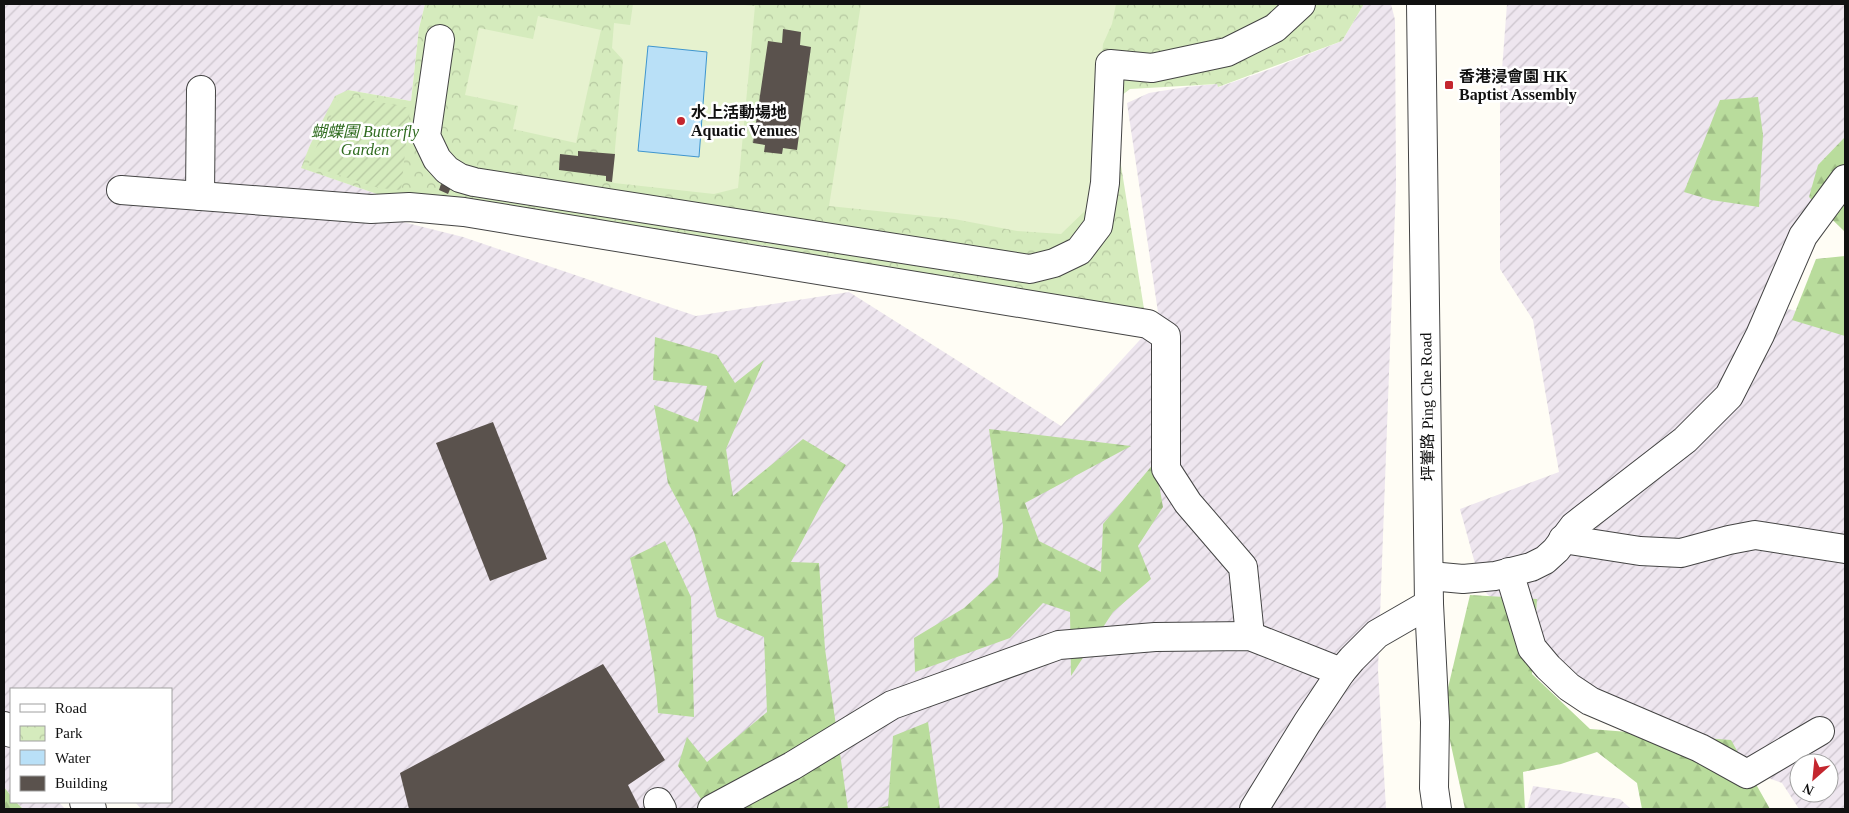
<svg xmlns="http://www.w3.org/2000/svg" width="1849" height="813" viewBox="0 0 1849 813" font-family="'Times New Roman','Noto Sans SC',serif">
	<defs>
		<pattern id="industrial-furrows" width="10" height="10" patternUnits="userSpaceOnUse" patternTransform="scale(1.25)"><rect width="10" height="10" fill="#eee6ef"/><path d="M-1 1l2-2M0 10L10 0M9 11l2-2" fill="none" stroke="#cbc4cc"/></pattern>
		<pattern id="forest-firs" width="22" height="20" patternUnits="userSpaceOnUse" patternTransform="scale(1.25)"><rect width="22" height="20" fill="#b9dc9c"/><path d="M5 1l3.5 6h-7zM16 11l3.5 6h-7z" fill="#9ebc85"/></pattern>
		<pattern id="park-crowns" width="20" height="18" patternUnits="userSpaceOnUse" patternTransform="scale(1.25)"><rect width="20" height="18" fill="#d5ebbd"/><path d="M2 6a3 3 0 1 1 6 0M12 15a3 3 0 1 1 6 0" fill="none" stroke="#b6c8a1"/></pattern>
		<pattern id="garden-furrows" width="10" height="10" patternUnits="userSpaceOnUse" patternTransform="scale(1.25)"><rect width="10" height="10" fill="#d5ebbd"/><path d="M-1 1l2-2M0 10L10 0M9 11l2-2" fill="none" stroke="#b6c8a1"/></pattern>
	</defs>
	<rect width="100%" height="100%" fill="#fffdf5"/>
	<g fill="url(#industrial-furrows)" fill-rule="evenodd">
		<polygon points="4,4 425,4 419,28 411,101 348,90 310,145 302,168 377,194 372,202 371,214 463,237 696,316 849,292 1061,426 1159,319 1127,103 1149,93 1186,87 1217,84 1219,87 1268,70 1342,41 1364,4 1391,4 1395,20 1396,185 1378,670 1386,809 141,809 135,802 171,802 171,689 11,689 11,796 4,787"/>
		<path d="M1507,4h338v175l-72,127 72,15v488h-46l-17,-26 -163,-59 -137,-135 -22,-80 99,-37 -26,-152 -33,-51v-173zM1799,763h30v30h-30z"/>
		<polygon points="1533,786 1620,799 1631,809 1527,809"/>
		<polygon points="16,802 59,802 65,809 23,809"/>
	</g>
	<g fill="url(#forest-firs)">
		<polygon points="1758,97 1763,135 1759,207 1711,200 1684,192 1720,100"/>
		<polygon points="1845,137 1845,230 1844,231 1809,197 1818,165"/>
		<polygon points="1845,256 1845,336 1792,320 1816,259"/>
		<polygon points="655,337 717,355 735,383 764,360 726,449 733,496 803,439 846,465 828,492 791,562 819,563 825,649 848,809 767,809 766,808 763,809 708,809 678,766 687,737 707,762 767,712 764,637 717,617 694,532 668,483 654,405 698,422 707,386 653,380"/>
		<polygon points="989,429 1131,446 1025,503 1039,541 1101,572 1103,524 1155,462 1163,507 1138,546 1151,579 1113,612 1071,676 1070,612 1043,603 1010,638 915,672 914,638 964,608 998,577 1003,526"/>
		<path d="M665,541l26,56 3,120 -36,-4c-3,-53 -15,-104 -28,-155z"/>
		<polygon points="1470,595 1537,599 1532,674 1590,729 1731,740 1770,809 1642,809 1637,783 1597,752 1561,764 1523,772 1525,809 1465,809 1443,709"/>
		<polygon points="928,722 940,809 871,809 888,806 893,736"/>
		<polygon points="4,787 11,796 11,802 16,802 23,809 4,809"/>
	</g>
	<polygon fill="url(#park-crowns)" points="425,4 1364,4 1342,41 1218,87 1217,84 1130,89 1117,99 1119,153 1145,315 815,257 768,246 589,229 445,202 377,194 301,168 310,145 335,96 348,90 411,101 419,28"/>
	<polygon fill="url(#garden-furrows)" points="349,96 410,108 401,190 379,188 308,165 338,101"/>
	<g fill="#e6f2cf">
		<polygon points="633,4 734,4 755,6 738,188 714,194 614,183 612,182 623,60 612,48 614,23 630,25"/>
		<polygon points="861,4 1116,4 1112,24 1103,44 1088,208 1061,234 1017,231 954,219 829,206"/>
		<polygon points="538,16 601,30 576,143 513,129 518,106 465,95 479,28 533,39"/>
	</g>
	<polygon fill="#b9e0f7" stroke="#3f96cf" points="648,46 707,52 699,157 638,151"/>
	<g fill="#5a524d">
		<polygon points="783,29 801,32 800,45 811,47 797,150 783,148 782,154 764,152 765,145 753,143 768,41 782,43"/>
		<polygon points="578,151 615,154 612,182 606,181 606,176 559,170 560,154 578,156"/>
		<polygon points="441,184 451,187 448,194 439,190"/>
		<polygon points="493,422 547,559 490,581 436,443"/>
		<polygon points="603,664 665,760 628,785 640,809 409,809 400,773"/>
	</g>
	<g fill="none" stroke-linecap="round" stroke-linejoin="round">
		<defs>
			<g id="minor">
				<polyline points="1421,4 1429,604 1435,722 1434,788 1437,809"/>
				<polyline points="440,39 426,136 437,159 447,170 460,178 474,182 1030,269 1054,263 1079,251 1098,226 1105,183 1110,64 1152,68 1227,52 1275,28 1301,4"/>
				<polyline points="121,190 371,209 409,207 464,212 1148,324 1166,336 1166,469 1188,503 1243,567 1250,636"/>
				<polyline points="200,196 201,90"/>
				<polyline points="1563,539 1640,551 1681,553 1729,540 1755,535 1845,549"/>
				<polyline points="1509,572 1532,648 1548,667 1569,687 1590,701 1700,748 1747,774 1820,731"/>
				<polyline points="1430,576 1463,579 1495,576 1531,567 1545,560 1556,550 1574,526 1685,440 1729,396 1760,335 1803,236 1845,179"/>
				<polyline points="4,726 11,733"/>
				<polyline points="84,802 92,809"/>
				<polyline points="658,802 662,809"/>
				<polyline points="712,809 792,766 892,705 1059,645 1155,637 1250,636 1341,672"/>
				<polyline points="1254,809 1307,723 1341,672 1352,659 1377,634 1429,604"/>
			</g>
		</defs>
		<use href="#minor" stroke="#444" stroke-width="30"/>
		<use href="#minor" stroke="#fff" stroke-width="28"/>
	</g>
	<g fill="#c4262e" stroke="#fff" stroke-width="2">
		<rect x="1444" y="80" width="10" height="10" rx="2.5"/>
		<circle cx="681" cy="121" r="5"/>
	</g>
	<g text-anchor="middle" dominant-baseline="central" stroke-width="5" stroke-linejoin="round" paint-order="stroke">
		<g font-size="16" font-weight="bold" fill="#111" stroke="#fff" text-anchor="start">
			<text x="1459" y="76">香港浸會園 HK<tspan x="1459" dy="18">Baptist Assembly</tspan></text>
			<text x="691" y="112">水上活動場地<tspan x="691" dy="18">Aquatic Venues</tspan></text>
		</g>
		<g font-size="16" font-style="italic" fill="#2f6b1f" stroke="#fff">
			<text x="365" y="131">蝴蝶園 Butterfly<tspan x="365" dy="18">Garden</tspan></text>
		</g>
		<g font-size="16" fill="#111" stroke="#fff">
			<text transform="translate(1427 407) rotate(-91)">坪輋路 Ping Che Road</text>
		</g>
	</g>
	<rect width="1849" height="813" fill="none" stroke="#111111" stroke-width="10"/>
	<rect x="10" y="688" width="162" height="115" fill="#ffffff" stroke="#a0a0a0"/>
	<rect x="20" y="704" width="25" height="8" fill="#ffffff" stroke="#a0a0a0"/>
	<text x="55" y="713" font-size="15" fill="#111111">Road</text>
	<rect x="20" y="726" width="25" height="15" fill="url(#park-crowns)" stroke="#a0a0a0"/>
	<text x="55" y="738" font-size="15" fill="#111111">Park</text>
	<rect x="20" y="750" width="25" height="15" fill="#b9e0f7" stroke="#a0a0a0"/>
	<text x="55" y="763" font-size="15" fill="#111111">Water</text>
	<rect x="20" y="776" width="25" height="15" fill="#5a524d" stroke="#a0a0a0"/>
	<text x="55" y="788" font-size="15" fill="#111111">Building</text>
	<g transform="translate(1814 778) rotate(207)"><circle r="24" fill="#ffffff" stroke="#a0a0a0"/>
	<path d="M0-4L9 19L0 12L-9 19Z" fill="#c4262e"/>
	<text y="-8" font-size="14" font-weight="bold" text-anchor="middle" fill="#111111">N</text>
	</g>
</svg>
